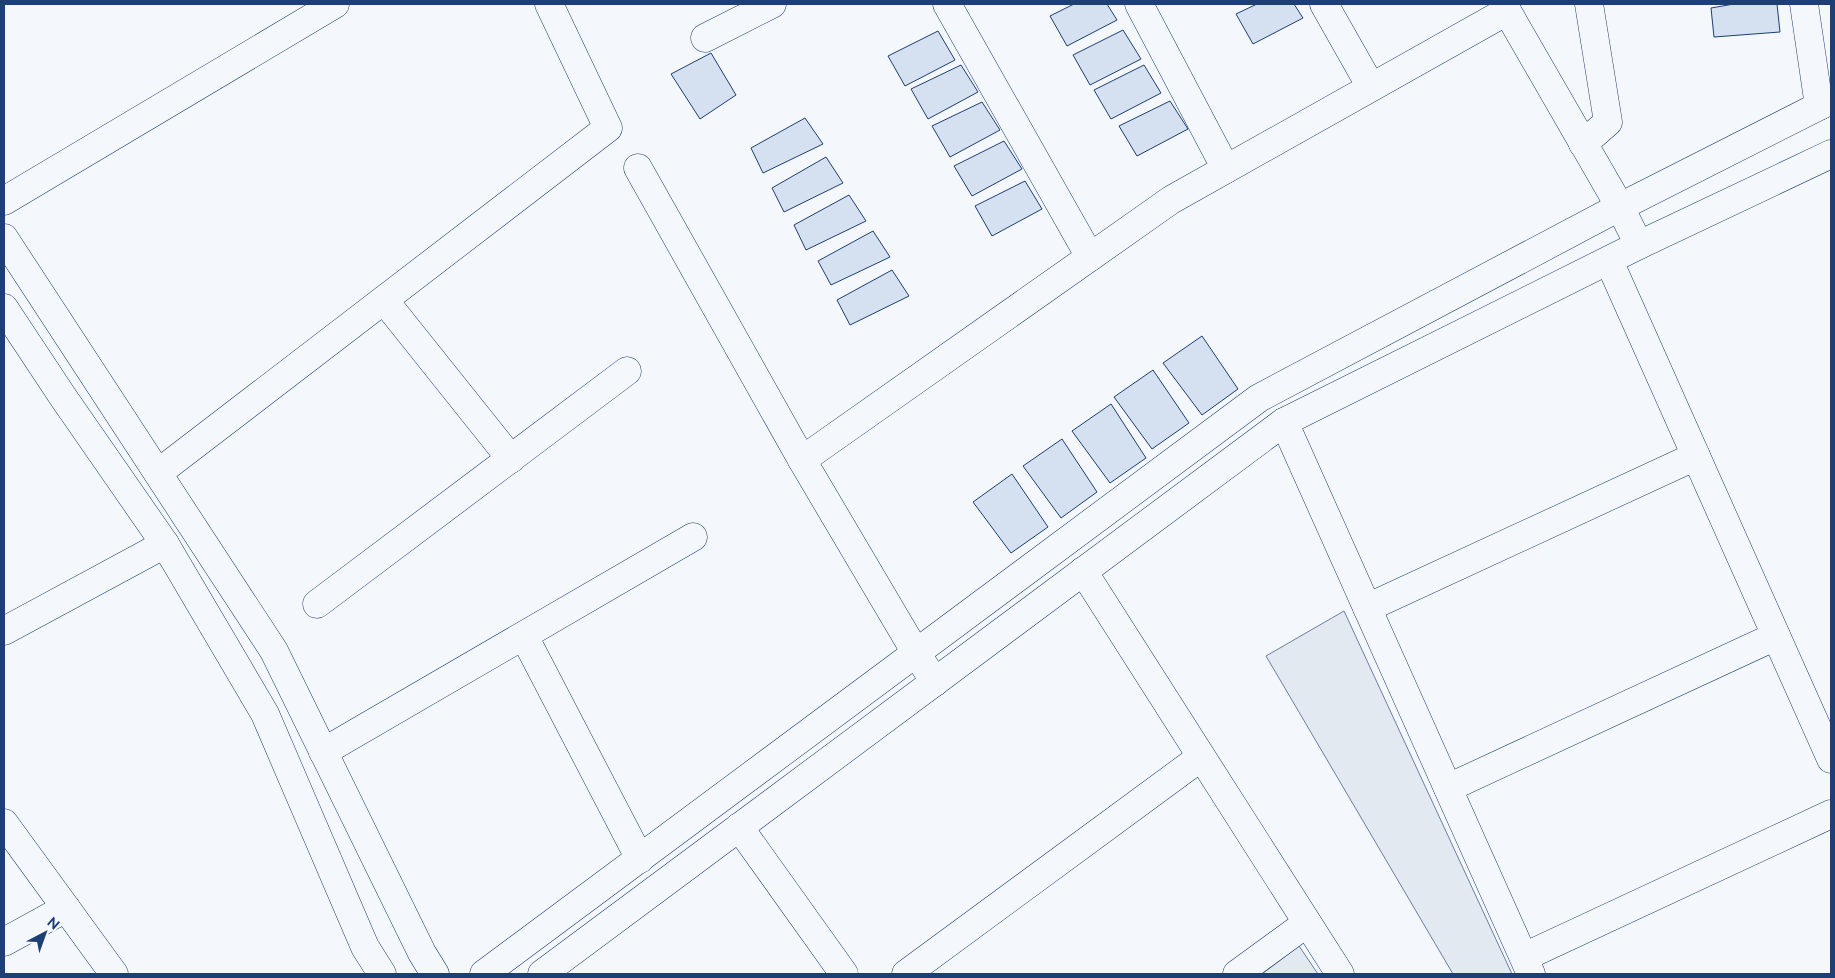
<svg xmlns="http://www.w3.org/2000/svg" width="1835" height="978" viewBox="0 0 1835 978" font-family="Raleway,sans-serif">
	<rect width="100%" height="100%" fill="#f4f7fb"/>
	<g fill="#e3e9f0" stroke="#687fa3">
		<polygon points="1344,611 1512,974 1453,974 1266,656"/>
		<polygon points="1299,946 1318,974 1262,974"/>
	</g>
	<g fill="#d5e0f0" stroke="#1d3f73">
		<polygon points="1074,4 1107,4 1117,20 1067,46 1050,16"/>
		<polygon points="1257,4 1294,4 1303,18 1253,44 1236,14"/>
		<polygon points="1734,4 1777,4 1780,32 1714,37 1711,8"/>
		<polygon points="1123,30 1141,59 1090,85 1073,55"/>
		<polygon points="938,31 955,60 905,86 888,56"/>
		<polygon points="711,53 736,95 700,119 671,74"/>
		<polygon points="961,65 978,92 928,119 911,89"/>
		<polygon points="1144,65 1161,93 1111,119 1094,90"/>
		<polygon points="1170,101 1188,129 1137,156 1119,126"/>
		<polygon points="982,102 1000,130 950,157 932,126"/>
		<polygon points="805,118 823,144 763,173 751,148"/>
		<polygon points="1004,141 1022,169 972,196 954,166"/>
		<polygon points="826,157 843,183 784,212 772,188"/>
		<polygon points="1025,181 1042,209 992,236 975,206"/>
		<polygon points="849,195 866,221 806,250 794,225"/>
		<polygon points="873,231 890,257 831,285 818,261"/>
		<polygon points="892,270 909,296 850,325 837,300"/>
		<polygon points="1202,336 1238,389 1202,415 1163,363"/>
		<polygon points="1153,370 1189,423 1152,449 1114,397"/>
		<polygon points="1111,404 1146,458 1110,483 1072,431"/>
		<polygon points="1062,439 1097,492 1061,518 1023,466"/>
		<polygon points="1012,474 1048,527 1011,553 973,502"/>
	</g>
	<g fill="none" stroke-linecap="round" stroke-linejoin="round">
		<defs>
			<g id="minor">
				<polyline points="947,4 1090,257"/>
				<polyline points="1139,4 1226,169"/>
				<polyline points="1324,4 1371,87"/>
				<polyline points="1503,4 1620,207 1639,245"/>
				<polyline points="1804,4 1819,106"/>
				<polyline points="705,38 772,4"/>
				<polyline points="1583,144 1608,122 1589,4"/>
				<polyline points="638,168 802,460 916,653 935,682"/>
				<polyline points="4,201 335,4"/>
				<polyline points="1609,261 1831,759"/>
				<polyline points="384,300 511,459"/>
				<polyline points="1284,422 1531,974"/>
				<polyline points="802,460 1171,200 1507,11"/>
				<polyline points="158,473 608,128 549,4"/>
				<polyline points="1083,571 1340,974"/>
				<polyline points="317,604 627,371"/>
				<polyline points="1367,608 1696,456"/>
				<polyline points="4,631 165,544"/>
				<polyline points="524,636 640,859"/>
				<polyline points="323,752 693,537"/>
				<polyline points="1448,788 1776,636"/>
				<polyline points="4,823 114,974"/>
				<polyline points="739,827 844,974"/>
				<polyline points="4,942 66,908"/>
				<polyline points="1524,957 1831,814"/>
				<polyline points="906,974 1201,757"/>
				<polyline points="1237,974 1307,923"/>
			</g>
			<g id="tertiary">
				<polyline points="4,238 274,651 422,953 435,974"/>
				<polyline points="4,308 63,397 165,544 265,714 365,947 382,974"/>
				<polyline points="484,974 1259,398 1610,212 1831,100"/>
				<polyline points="542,974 1284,422 1639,245 1831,154"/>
			</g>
		</defs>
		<use href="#minor" stroke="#1d3f73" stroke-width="29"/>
		<use href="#tertiary" stroke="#1d3f73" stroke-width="29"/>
		<use href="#minor" stroke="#f4f7fb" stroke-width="28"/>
		<use href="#tertiary" stroke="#f4f7fb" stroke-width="28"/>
	</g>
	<rect width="1835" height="978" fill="none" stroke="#1d3f73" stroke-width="10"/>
	<g transform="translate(45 933) rotate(41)" stroke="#f4f7fb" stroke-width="4" paint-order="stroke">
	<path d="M0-4L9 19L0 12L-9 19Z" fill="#1d3f73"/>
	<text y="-8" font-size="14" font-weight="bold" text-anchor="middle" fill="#1d3f73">N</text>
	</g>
</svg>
